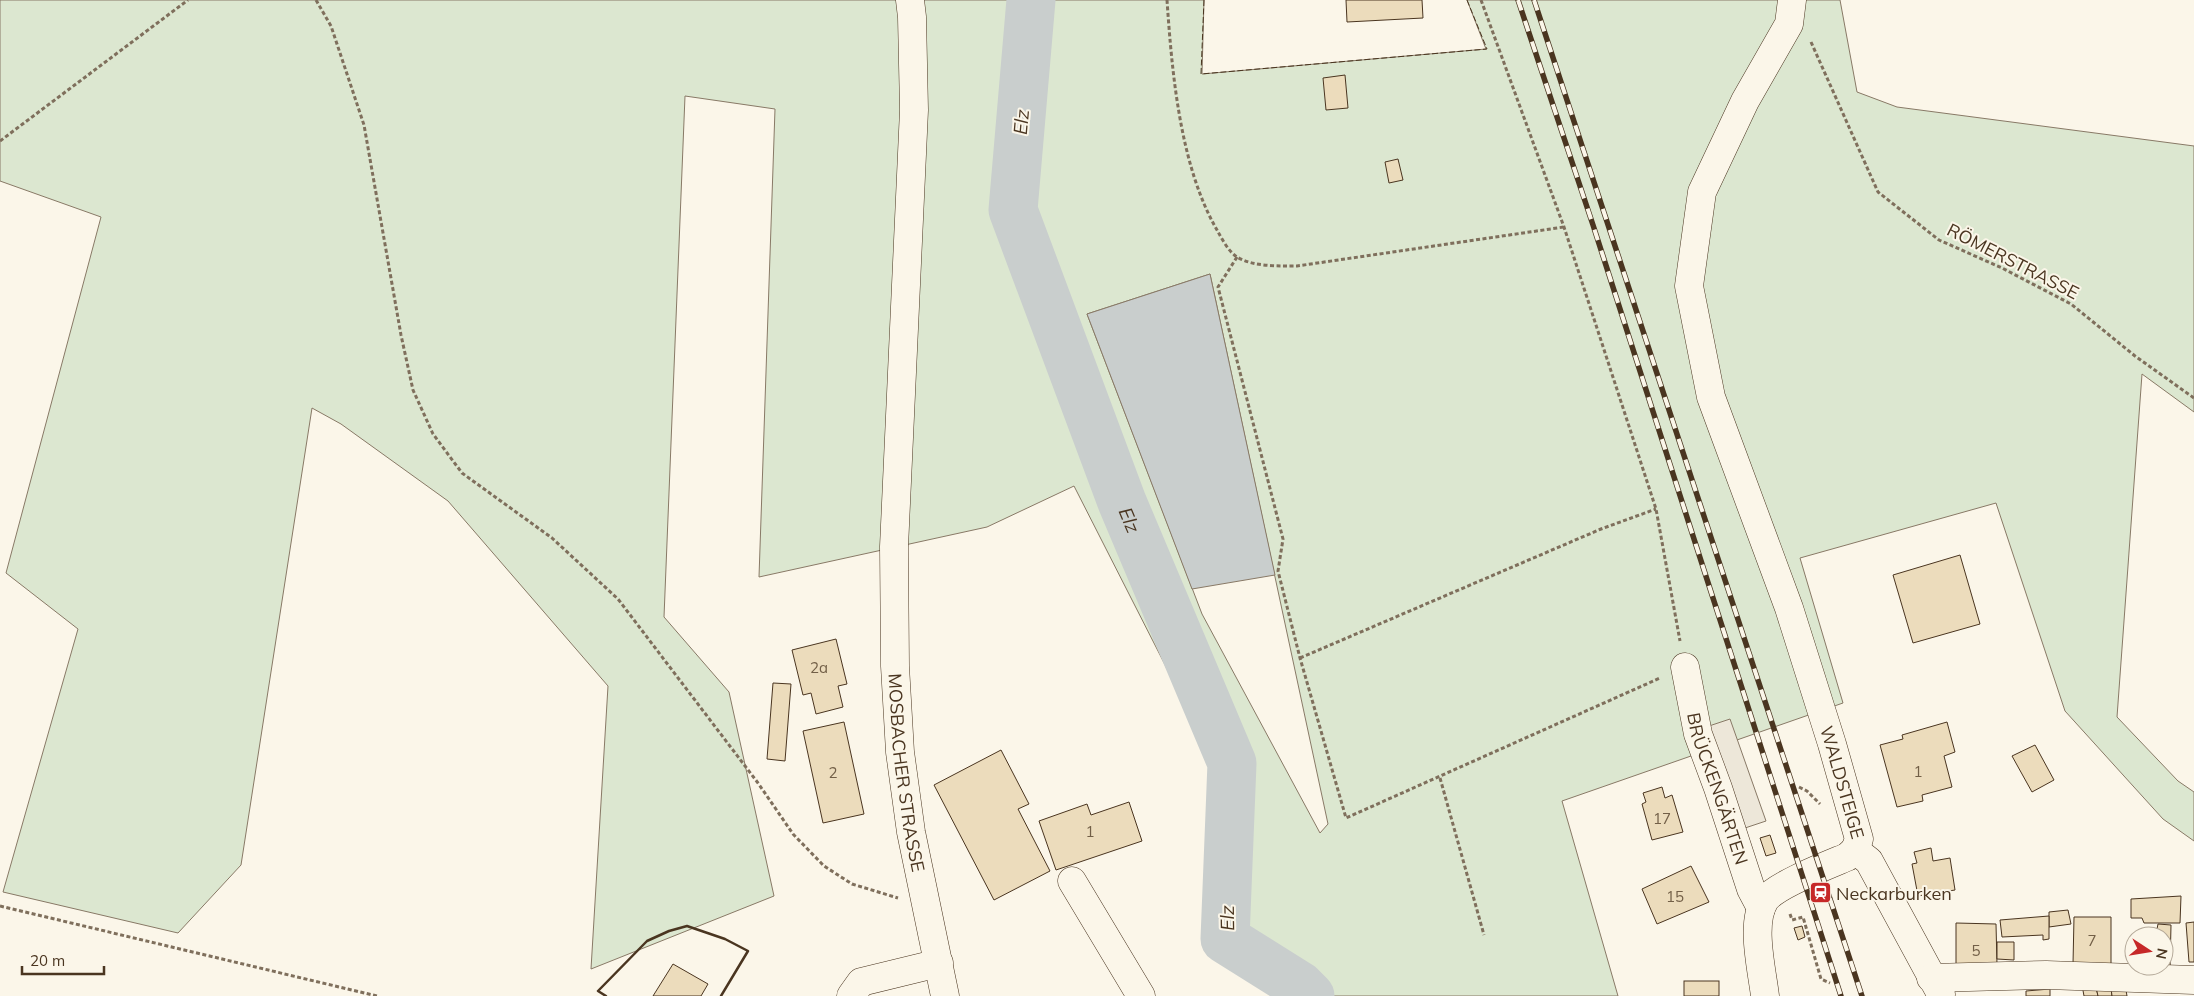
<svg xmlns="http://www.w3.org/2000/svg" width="2194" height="996" viewBox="0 0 2194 996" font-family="Mulish,sans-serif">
	<rect width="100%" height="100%" fill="#fbf6e9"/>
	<path fill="#dce7d0" stroke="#887966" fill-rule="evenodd" d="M0,0h1204l-2,74 284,-25 -19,-49h373l17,92 40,15 297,39v266l-52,-38 -25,343 61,64 16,11v49l-31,-22 -98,-108 -69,-208 -196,55 43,145 -281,98 56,195h-338l-56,-75 -10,-160 -140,-275 -87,41 -228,50 16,-468 -90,-13 -21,521 65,75 45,204 -183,73 17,-283 -160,-185 -107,-77 -29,-16 -71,457 -63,68 -175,-41 75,-263 -72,-56 95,-356 -101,-36zM1210,274l118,550 -8,9 -118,-219 -115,-300z"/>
	<polygon fill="#ede7d9" stroke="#887966" points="1730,719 1766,821 1742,829 1706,727"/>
	<polygon fill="#c9cecd" stroke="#887966" points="1210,274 1275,575 1192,589 1087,314"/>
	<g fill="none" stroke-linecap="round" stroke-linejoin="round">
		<path stroke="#c9cecd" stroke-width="49" id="s1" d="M1031,0l-18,210 109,292 110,261 -7,176 75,47 10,10"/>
	</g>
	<g fill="#ecdcbc" stroke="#4a3520">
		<polygon points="1346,0 1422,0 1423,18 1347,22"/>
		<polygon points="1345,75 1348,108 1326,110 1323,78"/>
		<polygon points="1398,159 1403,180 1389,183 1385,162"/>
		<polygon points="1960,555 1980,624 1913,643 1893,575"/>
		<polygon points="836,639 847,684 838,686 843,707 816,714 811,693 803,695 792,650"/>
		<polygon points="773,683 791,684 785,761 767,759"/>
		<polygon points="844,722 864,814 823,823 803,731"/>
		<polygon points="1947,722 1955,752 1944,756 1952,787 1922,795 1923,801 1897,807 1880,745 1903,739 1902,735"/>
		<polygon points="2035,745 2054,780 2032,792 2012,756"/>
		<polygon points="1001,750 1029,804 1018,809 1050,871 994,900 934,785"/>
		<polygon points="1662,787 1665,798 1672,795 1683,832 1652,840 1642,804 1646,802 1643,793"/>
		<polygon points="1129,802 1142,841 1056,870 1039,821 1087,804 1091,815"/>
		<polygon points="1770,835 1776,853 1766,856 1760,838"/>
		<polygon points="1931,848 1933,861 1950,858 1955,890 1918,896 1912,864 1917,863 1914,852"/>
		<polygon points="1691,866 1709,902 1657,924 1642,889"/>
		<polygon points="2181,896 2180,923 2144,923 2142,918 2131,918 2131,899"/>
		<polygon points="2068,910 2071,924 2049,927 2049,912"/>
		<polygon points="2049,916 2049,939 2043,940 2043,935 2002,937 2000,920"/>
		<polygon points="2074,917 2111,917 2111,965 2073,964"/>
		<polygon points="2194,922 2194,962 2189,962 2186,923"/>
		<polygon points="1956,923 1996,924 1997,965 1956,966"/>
		<polygon points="2158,924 2171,925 2170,969 2132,968 2134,947 2134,966 2164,966 2164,936 2140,936 2141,929 2157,929"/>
		<polygon points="1802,926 1805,937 1798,940 1794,928"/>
		<polygon points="1997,942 2014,942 2014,960 1997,959"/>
		<polygon points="673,964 708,984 701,996 653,996"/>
		<rect x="1684" y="981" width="35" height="15"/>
		<polygon points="2082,985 2096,987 2098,996 2084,996"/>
		<polygon points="2096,987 2111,988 2112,996 2098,996"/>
		<polygon points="2111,988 2126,990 2127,996 2112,996"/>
		<polygon points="2050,989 2050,996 2026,996 2026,991"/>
	</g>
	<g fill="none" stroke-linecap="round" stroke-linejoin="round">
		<defs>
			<g id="minor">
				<path id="s2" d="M1792,0l-3,24 -44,77 -43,91 -13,94 22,111 78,211 43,136 27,95 -4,11"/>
				<path id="s3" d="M1685,667l13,67 20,54 33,101 10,19"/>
				<polyline points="1855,850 1869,861 1941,994"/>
				<polyline points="1072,881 1141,996"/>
				<polyline points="1931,978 2046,975 2194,980"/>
				<polyline points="851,996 861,982 939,963"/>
				<path d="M1765,996c-3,-26 -15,-73 0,-96 11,-15 63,-35 82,-43l8,-7"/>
			</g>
			<g id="major">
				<path id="s4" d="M910,0l2,17 2,93 -20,437 1,119 5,86 11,80 34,164"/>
			</g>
		</defs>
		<use href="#minor" stroke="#4a3520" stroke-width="29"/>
		<use href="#major" stroke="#4a3520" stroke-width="29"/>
		<g stroke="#7f6f5c" stroke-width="3" stroke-dasharray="4 2.5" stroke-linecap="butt">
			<polyline points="316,0 331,26 364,125 401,335 413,390 433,434 462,473 552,538 618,599 758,783 793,834 824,866 852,884 898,898"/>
			<path d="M1167,0c5,73 13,166 50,230 5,9 11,21 20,27 16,10 43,9 60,9l267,-39"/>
			<polyline points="1481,0 1564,227 1656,509 1680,641"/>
			<polyline points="1811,42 1878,192 1939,240 2002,268 2071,304 2135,356 2194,398"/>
			<polyline points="0,141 188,0"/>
			<polyline points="1237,257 1218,287 1283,539 1278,571 1300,658 1346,818 1660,678"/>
			<polyline points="1300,658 1601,529 1656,509"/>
			<polyline points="1440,778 1484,935"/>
			<polyline points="1799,787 1807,791 1820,804"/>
			<polyline points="0,906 377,996"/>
			<polyline points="1790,914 1792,920 1803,917 1821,979 1830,983"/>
		</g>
		<use href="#minor" stroke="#fbf6e9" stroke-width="28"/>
		<use href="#major" stroke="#fbf6e9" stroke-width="28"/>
		<defs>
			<g id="rail">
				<polyline points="1518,0 1593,225 1841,996"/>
				<polyline points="1534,0 1862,996"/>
			</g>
		</defs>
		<use href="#rail" stroke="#4a3520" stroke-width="5.5"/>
		<use href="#rail" stroke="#fbf6e9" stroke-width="4" stroke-dasharray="11" stroke-linecap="butt"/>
		<polyline stroke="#4a3520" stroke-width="1" stroke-dasharray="6 2.5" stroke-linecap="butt" points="1204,0 1201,74 1487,49 1467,0"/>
		<polyline stroke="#4a3520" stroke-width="2.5" points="606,996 598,991 647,941 669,931 687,926 725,939 748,951 721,996"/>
	</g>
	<defs>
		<symbol id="station-square" viewBox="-11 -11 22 22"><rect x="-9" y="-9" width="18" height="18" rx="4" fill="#c62828" stroke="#fbf6e9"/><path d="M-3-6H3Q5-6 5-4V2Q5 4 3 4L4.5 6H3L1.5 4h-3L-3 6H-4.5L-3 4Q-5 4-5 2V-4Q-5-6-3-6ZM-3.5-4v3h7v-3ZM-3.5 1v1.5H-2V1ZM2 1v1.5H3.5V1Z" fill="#fff"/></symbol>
	</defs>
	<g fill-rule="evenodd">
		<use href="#station-square" x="1808" y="880" width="25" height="25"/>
	</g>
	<g text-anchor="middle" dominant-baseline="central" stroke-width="4" stroke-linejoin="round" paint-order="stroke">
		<g font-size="15" fill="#725f47">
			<text x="819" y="667">2a</text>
			<text x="1918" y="771">1</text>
			<text x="833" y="772">2</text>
			<text x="1662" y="818">17</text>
			<text x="1090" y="831">1</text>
			<text x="1675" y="896">15</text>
			<text x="2092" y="940">7</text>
			<text x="1976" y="950">5</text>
		</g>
		<g font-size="18" fill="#4a3520" stroke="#fbf6e9">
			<text transform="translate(2013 261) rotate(27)">RÖMERSTRASSE</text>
			<text stroke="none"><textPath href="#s4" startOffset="774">MOSBACHER STRASSE</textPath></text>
			<text stroke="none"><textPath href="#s2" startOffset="829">WALDSTEIGE</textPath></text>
			<text stroke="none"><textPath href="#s3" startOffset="126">BRÜCKENGÄRTEN</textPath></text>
		</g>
		<g font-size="18" fill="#4a3520" stroke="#fbf6e9" text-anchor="start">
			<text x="1836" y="893">Neckarburken</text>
		</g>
		<g font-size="19" font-style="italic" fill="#4a3520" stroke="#fbf6e9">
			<text transform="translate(1021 122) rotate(-85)">Elz</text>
			<text stroke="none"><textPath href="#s1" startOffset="542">Elz</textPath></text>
			<text transform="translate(1227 918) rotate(-91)">Elz</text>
		</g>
	</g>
	<g transform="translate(2149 951) rotate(102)"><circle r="24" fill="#fbf6e9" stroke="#b4a999"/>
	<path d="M0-4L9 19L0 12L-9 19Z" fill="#c62828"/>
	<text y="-8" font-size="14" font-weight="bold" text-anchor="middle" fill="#4a3520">N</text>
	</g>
	<path d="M22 966v8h82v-8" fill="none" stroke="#4a3520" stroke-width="2.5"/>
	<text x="30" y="966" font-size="15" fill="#4a3520" stroke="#fbf6e9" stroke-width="4" paint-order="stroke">20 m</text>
</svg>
